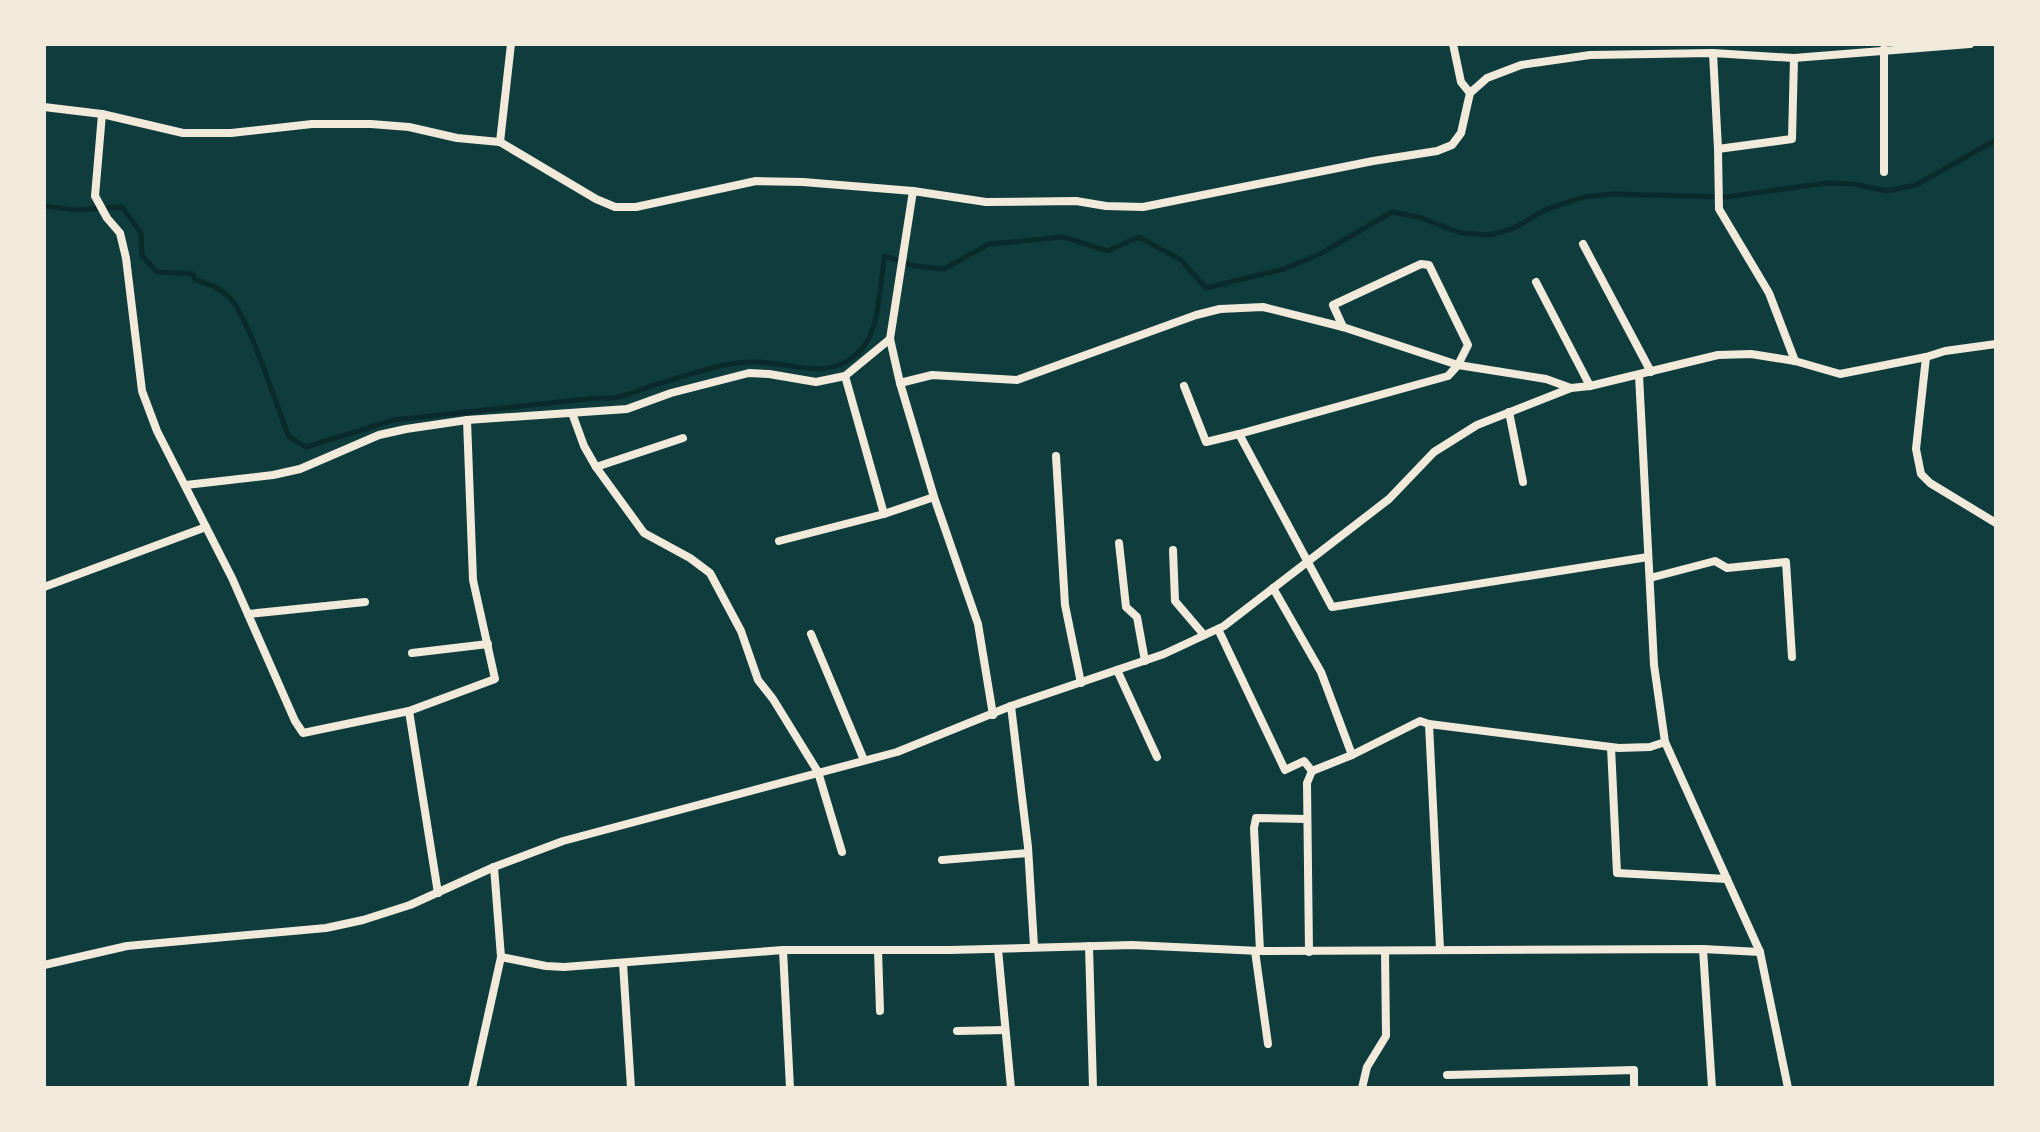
<svg xmlns="http://www.w3.org/2000/svg" width="2040" height="1132" viewBox="0 0 2040 1132" font-family="'Alegreya Sans',sans-serif">
	<rect width="100%" height="100%" fill="#0f3d3e"/>
	<g fill="none" stroke-linecap="round" stroke-linejoin="round">
		<path stroke="#0a2a2b" stroke-width="5" d="M44,206l32,4 46,-3 19,26 1,23 15,16 36,2 2,6c14,4 24,7 34,17 19,18 48,110 60,140l17,10 88,-27 202,-22c26,2 36,-6 59,-13 30,-9 64,-22 96,-23 37,-2 74,21 106,-8 25,-22 21,-67 28,-98l29,10 30,3 45,-25 75,-7 43,14 32,-14 42,23 25,28 78,-19 36,-15 72,-42 26,5 43,16 30,2 23,-7 33,-19 37,-12 30,-3 112,3 101,-14 27,1 33,7 29,-6 80,-45"/>
		<g stroke="#f1e9da" stroke-width="8">
			<polyline points="1453,44 1461,82 1470,93"/>
			<polyline points="1713,53 1718,149 1719,209 1769,293 1795,361"/>
			<polyline points="44,107 102,114 183,133 231,133 312,124 371,124 409,127 457,138 500,142 596,199 615,207 636,207 756,181 803,182 913,191 986,202 1076,201 1106,206 1143,207 1373,161 1437,151 1452,145 1461,133 1470,93 1487,78 1521,65 1590,55 1713,53 1794,58 1970,44"/>
			<polyline points="102,114 95,196 107,218 120,233 126,258 142,391 157,431 232,578 295,721 303,733 409,711 495,679 473,580 467,420"/>
			<polyline points="500,142 511,44"/>
			<polyline points="1718,149 1792,139 1794,58"/>
			<polyline points="1884,172 1884,49"/>
			<polyline points="913,191 890,339 900,383 934,497 978,624 993,715"/>
			<polyline points="1583,244 1651,372"/>
			<polyline points="1536,282 1590,386"/>
			<polyline points="1343,327 1333,305 1421,264 1429,265 1468,345 1458,365 1448,376 1239,434 1332,607 1648,557"/>
			<polyline points="1926,357 1916,449 1921,474 1930,483 1996,523"/>
			<polyline points="1639,375 1654,665 1665,742 1760,952 1788,1088"/>
			<polyline points="845,376 884,514"/>
			<polyline points="900,383 932,375 1017,380 1196,315 1220,309 1263,307 1343,327 1458,365 1546,379 1571,388"/>
			<polyline points="1184,386 1206,442 1239,434"/>
			<polyline points="1509,412 1523,482"/>
			<polyline points="572,413 584,446 596,467 644,533 690,558 710,573 741,631 758,680 773,699 818,772 842,852"/>
			<polyline points="1056,456 1065,605 1081,683"/>
			<polyline points="596,467 683,438"/>
			<polyline points="186,485 273,475 300,469 379,435 406,429 467,420 627,409 671,393 749,373 769,374 816,382 845,376 890,339"/>
			<polyline points="779,541 884,514 934,497"/>
			<polyline points="1119,543 1126,607 1137,617 1145,661"/>
			<polyline points="1173,550 1175,601 1204,635"/>
			<polyline points="1650,578 1715,561 1727,568 1786,562 1792,657"/>
			<polyline points="44,587 206,527"/>
			<polyline points="1273,588 1321,672 1352,755 1420,721 1429,724"/>
			<polyline points="248,614 365,602"/>
			<polyline points="1218,629 1285,770 1304,761 1312,771"/>
			<polyline points="811,634 864,760"/>
			<polyline points="412,653 488,644"/>
			<polyline points="1117,670 1157,757"/>
			<polyline points="1011,706 1028,847 1034,946"/>
			<polyline points="409,711 438,893"/>
			<polyline points="1611,747 1617,873 1727,879"/>
			<polyline points="942,860 1028,853"/>
			<polyline points="1089,946 1093,1088"/>
			<polyline points="998,949 1011,1088"/>
			<polyline points="1440,949 1429,724 1619,748 1650,747 1665,742"/>
			<polyline points="1703,949 1712,1088"/>
			<polyline points="783,950 790,1088"/>
			<polyline points="878,950 880,1011"/>
			<polyline points="1255,951 1268,1044"/>
			<polyline points="1260,951 1254,828 1256,818 1307,819"/>
			<polyline points="1309,952 1307,783 1312,771 1352,755"/>
			<polyline points="501,957 546,966 564,967 783,950 950,950 1132,945 1260,951 1703,949 1760,952"/>
			<polyline points="623,963 631,1088"/>
			<polyline points="44,965 127,946 326,928 363,920 410,905 494,867 563,841 897,752 1011,706 1164,654 1224,626 1389,499 1434,452 1477,425 1571,388 1590,386 1718,355 1751,354 1795,361 1840,374 1926,357 1945,351 1996,344"/>
			<polyline points="957,1031 1005,1030"/>
			<polyline points="1447,1075 1634,1070 1634,1088"/>
			<polyline points="472,1088 501,957 494,867"/>
			<polyline points="1362,1088 1367,1067 1386,1036 1385,951"/>
		</g>
	</g>
	<rect width="2040" height="1132" fill="none" stroke="#f1e9da" stroke-width="92"/>
</svg>
